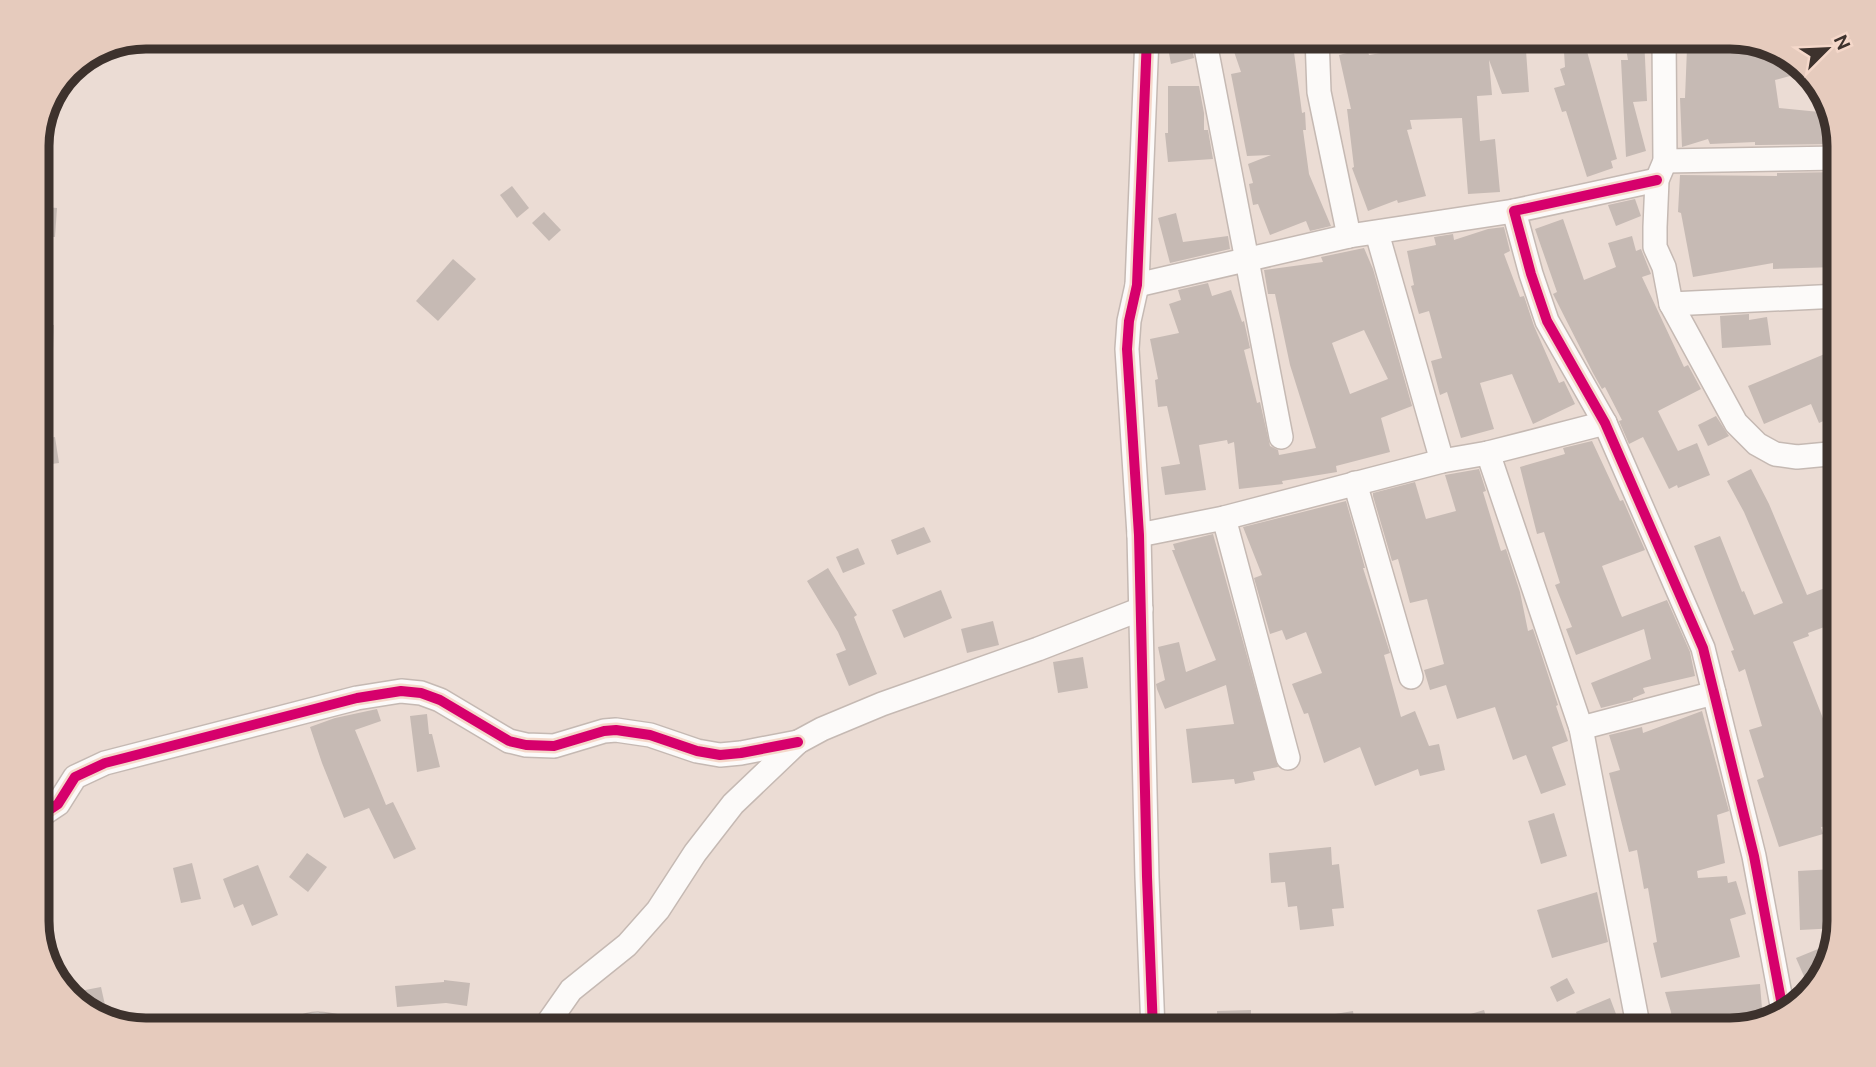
<svg xmlns="http://www.w3.org/2000/svg" width="1876" height="1067" viewBox="0 0 1876 1067" font-family="Ubuntu,sans-serif">
	<rect width="100%" height="100%" fill="#ebdcd4"/>
	<g fill="#c6bab4" fill-rule="evenodd">
		<polygon points="1166,37 1190,37 1194,58 1171,64"/>
		<polygon points="1229,37 1292,37 1302,113 1305,112 1306,130 1303,130 1309,174 1331,226 1310,231 1306,221 1270,235 1258,204 1253,205 1249,184 1253,183 1248,164 1271,155 1247,156 1231,74 1241,72"/>
		<polygon points="1434,37 1525,37 1529,92 1502,94 1489,60 1492,95 1477,96 1480,141 1495,139 1500,192 1468,194 1462,118 1410,120 1412,129 1407,130 1426,196 1398,203 1397,200 1368,211 1352,168 1354,167 1347,109 1351,109 1339,55 1367,48 1369,55 1435,44"/>
		<polygon points="1563,37 1583,37 1617,159 1611,161 1613,168 1587,177 1566,111 1562,112 1554,88 1565,85 1560,69 1565,67"/>
		<polygon points="1624,37 1644,37 1647,101 1633,102 1646,151 1626,157 1621,60 1628,60"/>
		<polygon points="1687,48 1708,50 1708,53 1751,49 1751,56 1777,49 1783,51 1790,76 1775,80 1779,108 1830,113 1839,144 1759,145 1755,145 1755,142 1710,144 1708,139 1682,147 1680,98 1685,98"/>
		<polygon points="1168,86 1199,86 1204,113 1204,130 1208,130 1213,159 1168,162 1165,133 1168,133"/>
		<polygon points="1839,172 1839,221 1833,221 1836,267 1773,269 1773,263 1693,277 1681,213 1678,212 1680,175 1777,176 1777,173"/>
		<polygon points="512,186 529,208 517,218 500,195"/>
		<polygon points="1635,199 1641,216 1616,226 1608,205"/>
		<polygon points="37,206 57,208 55,237 37,236"/>
		<polygon points="544,212 561,230 549,241 532,223"/>
		<polygon points="1176,213 1183,242 1228,236 1230,249 1170,263 1158,218"/>
		<polygon points="1563,219 1584,280 1616,267 1608,243 1632,236 1636,251 1641,249 1651,274 1642,277 1684,367 1688,365 1701,389 1658,411 1678,451 1697,443 1710,475 1678,488 1677,485 1669,489 1643,437 1629,444 1619,421 1622,420 1605,387 1602,389 1593,373 1553,294 1557,292 1535,229"/>
		<polygon points="1504,227 1510,251 1504,254 1520,297 1524,296 1534,326 1559,383 1564,381 1575,404 1533,424 1512,374 1480,383 1494,429 1461,438 1447,392 1440,395 1431,361 1442,358 1429,311 1419,314 1411,286 1414,285 1407,251 1436,245 1434,237 1453,234 1454,240 1488,229"/>
		<path d="M1364,248l9,21 39,137 -31,12 9,34 -54,14 1,6 -55,9 1,3 -44,5 -5,-47 -6,2 -1,-4 -28,5 7,45 -41,5 -4,-28 19,-3 -13,-58 -9,1 -3,-27 3,-1 -8,-40 29,-6 -10,-29 12,-4 -3,-10 30,-7 4,13 19,-6 11,32 2,-1 6,27 -6,2 13,53 3,-1 10,44 8,4 1,5 37,-7 -26,-83 -15,-71h-7l-4,-24 59,-8 -2,-5zM1364,330l24,49 -38,15 -18,-51z"/>
		<polygon points="453,259 476,279 438,321 416,301"/>
		<polygon points="1749,314 1749,320 1767,317 1771,345 1722,348 1720,316"/>
		<polygon points="37,324 54,325 53,350 37,348"/>
		<polygon points="1839,348 1839,414 1819,423 1811,404 1764,424 1748,386"/>
		<polygon points="1716,416 1729,436 1708,446 1698,425"/>
		<polygon points="55,437 59,463 37,466 37,440"/>
		<polygon points="1592,441 1620,501 1623,500 1645,550 1602,566 1619,610 1622,617 1667,600 1690,652 1695,676 1643,688 1645,693 1633,698 1633,700 1601,708 1591,683 1651,659 1644,629 1576,655 1566,629 1572,627 1555,585 1560,583 1544,532 1537,534 1520,467 1565,454 1563,448"/>
		<polygon points="1479,469 1486,491 1483,492 1501,551 1506,549 1520,592 1528,631 1533,629 1558,705 1556,706 1568,741 1552,747 1566,785 1541,794 1526,755 1513,760 1495,707 1457,719 1446,685 1430,690 1424,670 1444,664 1427,599 1410,603 1398,559 1392,561 1373,496 1373,493 1415,482 1426,519 1456,511 1445,475"/>
		<polygon points="1751,469 1769,504 1807,595 1825,588 1838,622 1808,633 1809,636 1793,642 1824,721 1839,717 1839,825 1821,827 1823,834 1779,847 1757,780 1764,777 1749,730 1762,726 1745,669 1739,672 1731,651 1734,650 1694,546 1720,536 1742,592 1744,591 1754,615 1783,603 1744,512 1727,481"/>
		<polygon points="1346,501 1365,568 1363,568 1390,653 1384,655 1401,717 1415,711 1429,746 1439,744 1445,770 1420,776 1418,769 1375,786 1360,747 1324,763 1308,713 1304,714 1292,684 1322,673 1306,632 1286,640 1282,630 1270,634 1254,578 1262,575 1243,527"/>
		<polygon points="924,527 931,542 897,555 891,540"/>
		<polygon points="1213,534 1278,767 1253,772 1255,780 1235,784 1234,779 1192,783 1186,729 1234,724 1226,685 1165,709 1157,689 1156,684 1165,680 1158,647 1179,642 1186,672 1216,660 1172,550 1175,550 1173,544"/>
		<polygon points="858,548 865,564 843,573 836,557"/>
		<polygon points="828,568 857,615 854,617 877,674 849,686 836,654 846,650 838,632 807,581"/>
		<polygon points="941,590 952,618 904,638 892,610"/>
		<polygon points="993,621 999,645 967,653 961,629"/>
		<polygon points="1083,657 1088,688 1058,693 1053,662"/>
		<polygon points="377,709 381,721 355,730 386,805 393,802 416,849 394,859 369,808 344,818 322,763 310,727 335,718"/>
		<polygon points="1702,711 1729,811 1717,815 1725,863 1697,871 1698,878 1727,876 1728,883 1736,881 1746,914 1730,919 1740,957 1661,978 1653,943 1657,942 1648,888 1644,889 1637,850 1629,852 1609,773 1620,770 1609,735 1642,727 1643,733"/>
		<polygon points="427,714 429,734 432,734 440,767 417,772 410,716"/>
		<polygon points="1554,813 1567,856 1541,864 1528,821"/>
		<polygon points="1331,847 1332,865 1339,864 1344,908 1332,909 1334,926 1300,930 1297,906 1288,907 1285,882 1271,883 1269,853"/>
		<polygon points="307,853 327,867 308,892 289,877"/>
		<polygon points="192,863 201,899 181,903 173,868"/>
		<polygon points="258,865 278,915 252,926 243,904 234,908 223,879"/>
		<polygon points="1834,869 1837,928 1800,930 1798,871"/>
		<polygon points="1597,892 1608,942 1552,958 1537,910"/>
		<polygon points="1823,947 1829,961 1825,975 1810,990 1796,958"/>
		<polygon points="1567,978 1575,993 1557,1002 1550,987"/>
		<polygon points="444,980 470,983 467,1006 446,1003 397,1007 395,986 444,982"/>
		<polygon points="1760,984 1763,1021 1731,1030 1673,1030 1671,1012 1665,992"/>
		<polygon points="101,987 105,1005 85,1009 80,991"/>
		<polygon points="1610,998 1622,1030 1583,1030 1576,1012"/>
		<polygon points="1251,1010 1251,1030 1218,1030 1217,1011"/>
		<polygon points="1484,1010 1490,1030 1461,1030 1457,1018"/>
		<polygon points="1353,1011 1356,1030 1338,1030 1335,1014"/>
	</g>
	<g fill="none" stroke-linecap="round" stroke-linejoin="round">
		<defs>
			<g id="minor">
				<polyline points="1147,37 1137,285 1129,321 1127,349 1139,535 1147,877 1153,1030"/>
				<polyline points="1204,37 1281,437"/>
				<polyline points="1317,37 1319,92 1349,236"/>
				<polyline points="1664,37 1665,161 1657,180 1655,227 1655,247 1664,267 1671,304 1736,423 1757,444 1775,454 1797,457 1839,453"/>
				<polyline points="1665,161 1839,158"/>
				<polyline points="1657,180 1514,211 1531,274 1547,321 1605,423 1703,648 1754,856 1784,1016"/>
				<polyline points="1377,233 1442,461"/>
				<polyline points="1137,285 1349,236 1514,211"/>
				<polyline points="1671,304 1839,296"/>
				<polyline points="1488,453 1581,728 1639,1030"/>
				<polyline points="1355,483 1411,677"/>
				<polyline points="1224,518 1288,758"/>
				<polyline points="1139,535 1224,518 1442,461 1488,453 1605,423"/>
				<polyline points="1581,728 1714,693"/>
				<polyline points="37,818 58,804 75,777 105,763 357,698 401,691 421,693 440,700 509,741 526,745 554,746 604,731 616,730 650,735 697,751 720,755 741,753 798,742"/>
				<path d="M300,1030c15,-11 33,-3 50,0"/>
				<polyline points="543,1030 571,990 627,945 658,910 695,853 733,804 798,742 822,729 882,704 1038,649 1141,609"/>
			</g>
		</defs>
		<use href="#minor" stroke="#c5b9b3" stroke-width="26"/>
		<use href="#minor" stroke="#fcfaf9" stroke-width="23"/>
		<defs>
			<g id="cycleway">
				<polyline points="1147,37 1137,285 1129,321 1127,349 1139,535 1147,877 1153,1030"/>
				<polyline points="1657,180 1514,211 1531,274 1547,321 1605,423 1703,648 1754,856 1784,1016"/>
				<polyline points="37,818 58,804 75,777 105,763 357,698 401,691 421,693 440,700 509,741 526,745 554,746 604,731 616,730 650,735 697,751 720,755 741,753 798,742"/>
			</g>
		</defs>
		<use href="#cycleway" stroke="#f5d8ca" stroke-width="15"/>
		<use href="#cycleway" stroke="#d6006c" stroke-width="10"/>
	</g>
	<path d="M0 0H1876V1067H0ZM146 49H1730A97 97 0 0 1 1827 146V921A97 97 0 0 1 1730 1018H146A97 97 0 0 1 49 921V146A97 97 0 0 1 146 49Z" fill="#e6cbbd" fill-rule="evenodd"/>
	<path fill="none" stroke="#3d322d" stroke-width="9" d="M146 49H1730A97 97 0 0 1 1827 146V921A97 97 0 0 1 1730 1018H146A97 97 0 0 1 49 921V146A97 97 0 0 1 146 49Z"/>
	<g transform="translate(1827 49) rotate(66)" stroke="#f5d8ca" stroke-width="5" paint-order="stroke">
	<path d="M0-5L12 26L0 18L-12 26Z" fill="#3d322d"/>
	<text y="-10" font-size="19" font-weight="bold" text-anchor="middle" fill="#3d322d">N</text>
	</g>
</svg>
